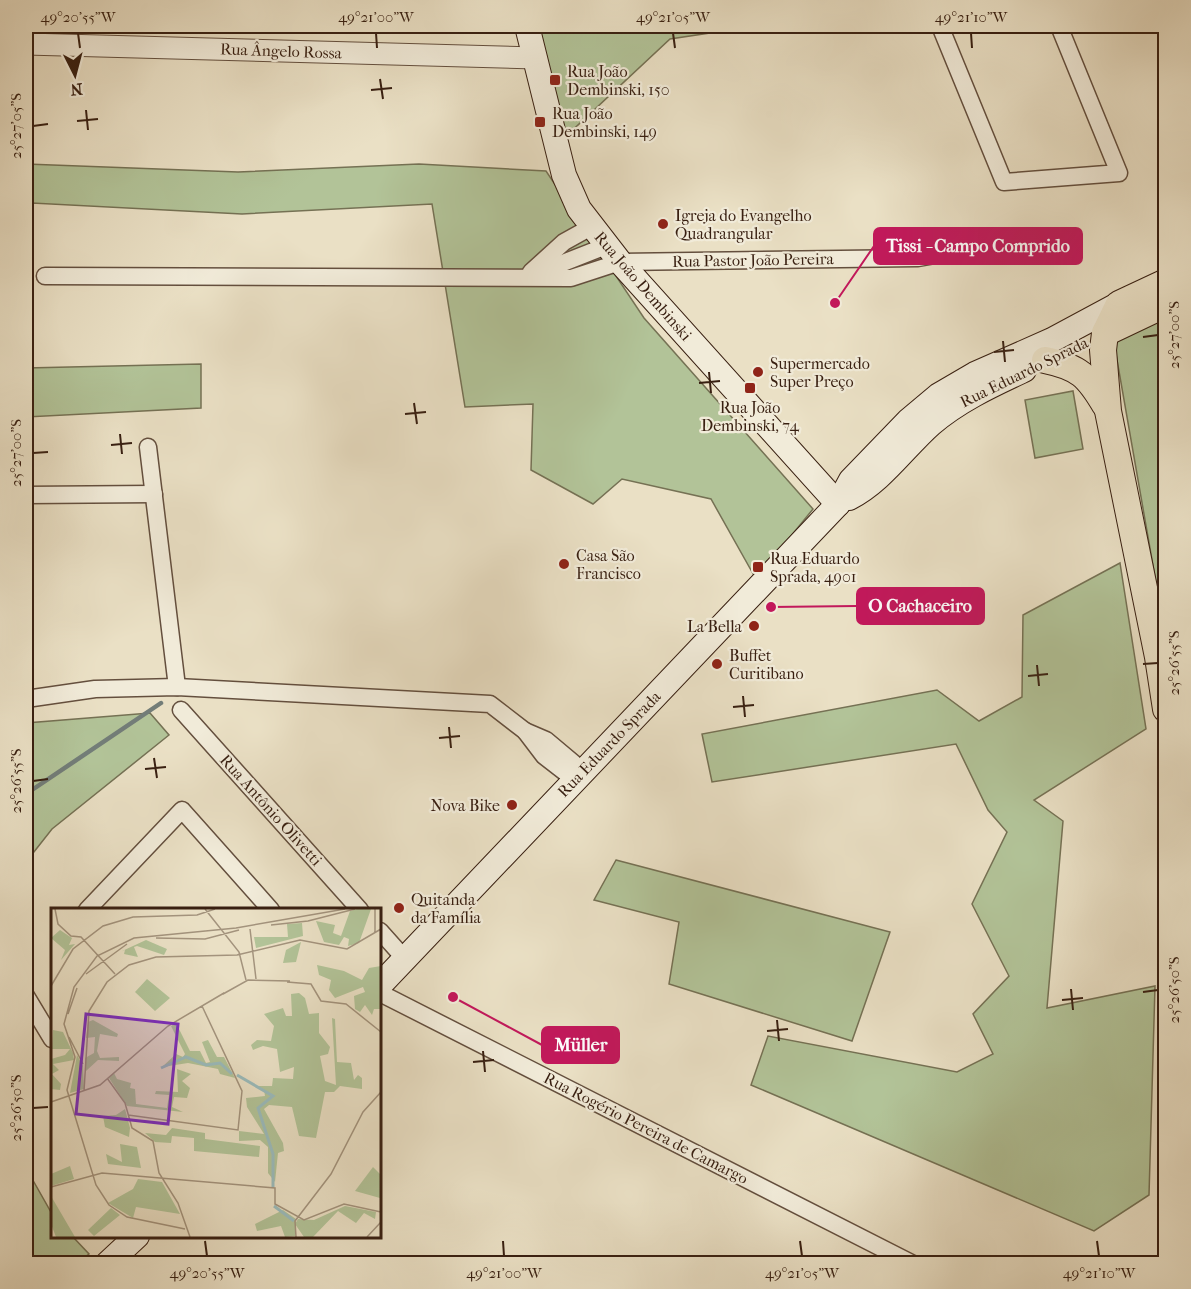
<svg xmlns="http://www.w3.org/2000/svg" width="1191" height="1289" viewBox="0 0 1191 1289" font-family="'IM FELL French Canon',serif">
	<rect width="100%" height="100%" fill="#eae0c5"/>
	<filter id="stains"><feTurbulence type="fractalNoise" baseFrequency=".00333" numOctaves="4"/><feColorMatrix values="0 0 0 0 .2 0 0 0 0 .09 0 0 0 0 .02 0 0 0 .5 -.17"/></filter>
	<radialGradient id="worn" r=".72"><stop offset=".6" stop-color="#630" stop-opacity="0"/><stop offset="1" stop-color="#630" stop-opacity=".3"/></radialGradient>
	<g fill="#b2c398" stroke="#757154" stroke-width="1.5">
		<polygon points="533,26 757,26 670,39 564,138"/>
		<polygon points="26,164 238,172 419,164 546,171 644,318 813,509 756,579 711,499 622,479 593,504 531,470 533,404 465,407 432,204 242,214 32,203 26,296"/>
		<polygon points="1165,314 1165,634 1113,337"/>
		<polygon points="201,364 201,408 26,417 26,368"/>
		<polygon points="1073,391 1083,449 1035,458 1025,400"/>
		<polygon points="1120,563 1146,729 1034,800 1063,821 1047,1008 1155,986 1149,1195 1094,1231 751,1085 768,1036 957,1072 993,1054 973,1014 1009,976 972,904 1007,832 988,810 956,744 712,782 702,734 937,690 979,721 1022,697 1023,615"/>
		<polygon points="150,713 169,735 52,829 26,862 26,723"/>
		<polygon points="616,860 890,932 852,1041 669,984 679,922 594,900"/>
		<polygon points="26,1168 52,1214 52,1236 73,1237 89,1254 77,1263 26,1263"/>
	</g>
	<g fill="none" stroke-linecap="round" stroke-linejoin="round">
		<polyline stroke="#737d78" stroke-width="4.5" points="26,794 161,703"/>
		<defs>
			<g id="minor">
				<polyline points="940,26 1004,182 1119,173 1059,26"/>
				<polyline points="531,272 564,242 591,227"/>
				<polyline points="535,274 606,246"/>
				<polyline points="45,276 571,278 620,262 918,258 958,251"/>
				<polyline points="148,447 177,687"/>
				<polyline points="26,495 154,494"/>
				<polyline points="26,699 95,689 177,687 490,704 525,731 544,756 575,780"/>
				<polyline points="181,710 360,910"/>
				<polyline points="525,731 546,740 583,771"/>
				<polyline points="87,910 182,810 271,910"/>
				<polyline points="380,931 405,959"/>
				<polyline points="380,993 913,1264"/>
				<polyline points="26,996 52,1039"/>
			</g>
			<polyline id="tertiary" points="26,44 536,58"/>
			<g id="secondary">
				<polyline points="527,26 564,175 579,209 620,262 838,504"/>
				<path d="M849,498c32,-16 55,-50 82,-74 28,-24 61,-39 93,-54"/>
				<polyline points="380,985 838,504 851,480 908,421 939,395 975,374 1052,340 1119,304"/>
				<polyline points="107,1264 137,1236"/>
			</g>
			<g id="primary">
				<polyline points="1166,282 1119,304 1105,333 1103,350 1108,411 1158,657 1166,709"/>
				<polyline points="1105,333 1166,304"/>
				<path d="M1045,360c34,7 43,16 60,45"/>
			</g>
		</defs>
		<use href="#minor" stroke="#644f3e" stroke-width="19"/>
		<use href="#tertiary" stroke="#644f3e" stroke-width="23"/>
		<use href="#secondary" stroke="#381f11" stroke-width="26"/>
		<use href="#primary" stroke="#381f11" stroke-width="28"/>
		<use href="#minor" stroke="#f1ebd9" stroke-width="16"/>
		<use href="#tertiary" stroke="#f1ebd9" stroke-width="21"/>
		<use href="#secondary" stroke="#f1ebd9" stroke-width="24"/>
		<use href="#primary" stroke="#eae0c5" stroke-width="26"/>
	</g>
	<path fill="none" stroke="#381f11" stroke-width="2" d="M78,33l2,15M376,33l1,15M673,33l2,15M971,33l1,15M380,79l3,20M371,90l21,-2M86,110l2,20M77,121l21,-2M33,126l15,-2M1143,337l15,-2M1003,341l2,21M994,352l20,-2M709,372l2,21M699,383l21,-2M414,403l3,21M405,414l21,-2M120,434l2,20M111,445l21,-2M33,453l15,-1M1143,664l15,-1M1037,665l2,21M1028,676l20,-2M743,696l2,21M733,707l21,-2M449,727l2,21M439,738l21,-2M154,758l3,20M145,769l21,-2M33,781l15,-2M1071,989l2,21M1143,992l15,-2M1062,1000l21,-2M777,1020l2,21M767,1031l21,-2M483,1051l2,21M473,1062l21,-2M33,1108l15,-1M205,1241l2,15M503,1241l1,15M800,1241l2,15M1097,1241l2,15"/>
	<g fill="#8f2418" stroke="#f1ebd9" stroke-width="2">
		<rect x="549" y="74" width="12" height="12" rx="3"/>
		<rect x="534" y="116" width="12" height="12" rx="3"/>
		<circle cx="663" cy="224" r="6"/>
		<circle cx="758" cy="372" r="6"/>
		<rect x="744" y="382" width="12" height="12" rx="3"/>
		<circle cx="564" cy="564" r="6"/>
		<rect x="752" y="561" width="12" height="12" rx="3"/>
		<circle cx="754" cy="626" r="6"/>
		<circle cx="717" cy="664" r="6"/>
		<circle cx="512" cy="805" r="6"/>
		<circle cx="399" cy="908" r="6"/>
	</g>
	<g text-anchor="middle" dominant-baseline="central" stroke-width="4.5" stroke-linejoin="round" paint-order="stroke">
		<g font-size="16" fill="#381f11" stroke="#f1ebd9">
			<text transform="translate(281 51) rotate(2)">Rua Ângelo Rossa</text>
			<text transform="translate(753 260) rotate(-1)">Rua Pastor João Pereira</text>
			<text transform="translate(643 286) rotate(49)">Rua João Dembinski</text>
			<text transform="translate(1024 372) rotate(-26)">Rua Eduardo Sprada</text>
			<text transform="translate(609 744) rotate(-46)">Rua Eduardo Sprada</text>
			<text transform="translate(271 810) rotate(48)">Rua Antônio Olivetti</text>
			<text transform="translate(646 1128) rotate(27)">Rua Rogério Pereira de Camargo</text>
		</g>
		<g font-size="16" fill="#381f11" stroke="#f1ebd9" text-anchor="start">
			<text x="567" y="71">Rua João<tspan x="567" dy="18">Dembinski, 150</tspan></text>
			<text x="552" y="113">Rua João<tspan x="552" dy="18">Dembinski, 149</tspan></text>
			<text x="675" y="215">Igreja do Evangelho<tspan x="675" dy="18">Quadrangular</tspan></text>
			<text x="770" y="363">Supermercado<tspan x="770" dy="18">Super Preço</tspan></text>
			<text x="750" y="407" text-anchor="middle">Rua João<tspan x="750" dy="18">Dembinski, 74</tspan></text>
			<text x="576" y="555">Casa São<tspan x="576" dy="18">Francisco</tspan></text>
			<text x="770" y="558">Rua Eduardo<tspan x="770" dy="18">Sprada, 4901</tspan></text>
			<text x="742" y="626" text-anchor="end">La Bella</text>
			<text x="729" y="655">Buffet<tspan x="729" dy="18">Curitibano</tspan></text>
			<text x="500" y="805" text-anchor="end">Nova Bike</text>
			<text x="411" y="899">Quitanda<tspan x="411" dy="18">da Família</tspan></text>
		</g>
	</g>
	<g transform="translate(51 908)">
		<rect width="330" height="330" fill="#eae0c5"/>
		<path d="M306,1h14l-12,34 -11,3 1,-7 -5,-2 -5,8 -15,-3 -8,-21 19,4 -2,8 8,3 9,-25zM251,15l1,13 -47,12 -2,-11h34l-1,-13zM9,22l12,8 -3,7 6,-1 -14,16 4,-10 -14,-12zM95,32l21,9 -3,6 -27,-9 -3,1 4,10 -14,-3 1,-4 -5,2zM250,34l-5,20 -13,1 3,-13zM266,57l27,6 18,9 7,-12 12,-2v43h-7l-2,6 -7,-10 -5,7 -5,-3 -1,-13 11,-4 -2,-5 -28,11 -6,-8 2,-10 -12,-5zM96,71l23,19 -15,13 -20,-19zM248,85l6,5 4,16 10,-1v20l11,14 -2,7 -8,2 5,25 11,4 -4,-67 3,1 2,43 14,1 3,17 4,-5 4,3v11l-22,-3 -6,6h-9l-9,46 -17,-2 -7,-29 -23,-2 -5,4 19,34 1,8 -6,2 -3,29 -7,-9v-26l-8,-7 -21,1v-10l25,3 -17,-27 -1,-9 19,-2 -1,-6 -9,-4h17l1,-8 20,1 1,-12 -14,5 -3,-23 -14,-3 -10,4 -2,-5 6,-5 14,1 3,-15 -10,-12 19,-6 3,8h6l-1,-22zM42,112l25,14 -1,3 -17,-3 -3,17 3,7 19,-1v4l-21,-1 -12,11 -1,-13 9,-5 1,-16 -9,1 2,-16zM125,115l14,28h10l6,12 4,-1 -8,-20 6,-2 9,17h7l11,21 -15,-4 -2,-5 -30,-6 -26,4 14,-13 7,3 2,-3 -14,-28zM2,122l10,2 10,21 1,7 -21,4 6,6 -7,4 9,10 -1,6 -9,-1v-30l14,-4 5,-6h-18zM26,147l6,11 1,23 -14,4zM126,161l14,5 -9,7 8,7 -3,10 -13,-1 -2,10 11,5 -56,-6 -18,-28 5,-5 3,6 14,4 -1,5 5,1 1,15 31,4 2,-13 -14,-1 1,-3 22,1zM74,201l5,19 -1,9 -24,-10 -2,-11 13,-1zM121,220l33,5v6l55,7 -1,11 -65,-6v-13l-22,-2 -1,7 -16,-1 -10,-9 21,2zM69,236l17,3 4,21 -33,-4 -2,-10 16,8zM19,258l4,13 -23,7v-12zM322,259l8,8 -1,23 -25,-7zM87,271l24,3 18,32 -44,-7 -3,11 -25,-15 25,-14zM0,288l24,41h-19l-5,-13zM294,298l31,6 -1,7 -11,-6 -8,10 -18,-12 -25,26h-9l-9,-13 3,-5 16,1zM60,300l9,7 -26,21 -6,-6zM232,302l13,9 -1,17 -10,1 -4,-11 -24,5 -2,-7z" fill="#b2c398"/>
		<path fill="none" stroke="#9abbbc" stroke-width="3" d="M110,160l25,-11 20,8 14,-2 12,11M186,167l36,21 -15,12 15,46v33M223,298l20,15"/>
		<path fill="none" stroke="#a3937d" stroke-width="1.5" d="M4,1l3,15 13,12 10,1 34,37M154,1l34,43 7,28M324,1v24M220,17l37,-4 47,-12M199,21l6,50M105,30l49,1 34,-9M35,66l41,-30M236,74l24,2 10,17 25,3 35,28M0,78l22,-37 30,-23 30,-9 64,-2 18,-6M172,86l25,-14 42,1M17,106l9,-26M18,129l14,27M56,170l18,25 7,25 21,13 6,32 19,30 12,34M33,183l5,-80 18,-29 22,-17 27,-8 81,-2 63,-15 47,9 34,-20M0,194l49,-17 68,-59 56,-33M77,207l110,15 4,-39 -40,-85M0,279l51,-14 173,15v16l29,16 40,-16 37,8M134,321l-58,-12 -18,-12 -13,-20 -29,-95 8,-33 -11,-33 10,-37 23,-31 37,-18 102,-10 109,-19M245,329l-1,-16 36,-47 32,-62 18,-20M316,329l14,-15"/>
		<path fill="#7b2cbf" fill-opacity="0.15" stroke="#7b2cbf" stroke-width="3" d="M35,106l92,10 -10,100 -92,-10z"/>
		<rect width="330" height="330" fill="none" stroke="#381f11" stroke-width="3"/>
	</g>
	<path fill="none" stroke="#c2185b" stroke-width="2" d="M835 303L874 246M771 607L857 606M453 997L542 1045"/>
	<g fill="#c2185b" stroke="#f1ebd9" stroke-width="2">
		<circle cx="835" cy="303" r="6"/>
		<circle cx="771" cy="607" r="6"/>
		<circle cx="453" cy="997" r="6"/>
	</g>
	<g fill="#c2185b" stroke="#c2185b" stroke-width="2">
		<rect x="874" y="228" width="208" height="36" rx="6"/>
		<rect x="857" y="588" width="127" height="36" rx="6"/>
		<rect x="542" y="1027" width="77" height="36" rx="6"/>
	</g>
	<g font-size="18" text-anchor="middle" font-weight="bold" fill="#fff">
		<text x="978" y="252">Tissi - Campo Comprido</text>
		<text x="920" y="612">O Cachaceiro</text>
		<text x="581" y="1051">Müller</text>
	</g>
	<rect width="1191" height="1289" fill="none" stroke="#eae0c5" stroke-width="66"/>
	<g transform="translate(75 75) rotate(174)" stroke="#f1ebd9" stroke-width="4.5" paint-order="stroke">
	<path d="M0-4.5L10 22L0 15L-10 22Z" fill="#381f11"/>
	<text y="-9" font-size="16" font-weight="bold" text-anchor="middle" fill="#381f11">N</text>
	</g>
	<rect x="33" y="33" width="1125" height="1223" fill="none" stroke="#381f11" stroke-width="2"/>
	<g font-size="15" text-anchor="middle" fill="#381f11">
		<text x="78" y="22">49°20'55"W</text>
		<text x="376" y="22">49°21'00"W</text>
		<text x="673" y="22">49°21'05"W</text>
		<text x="971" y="22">49°21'10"W</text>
		<text transform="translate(16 126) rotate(-90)" y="5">25°27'05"S</text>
		<text transform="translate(1174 335) rotate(-90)" y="5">25°27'00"S</text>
		<text transform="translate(16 453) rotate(-90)" y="5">25°27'00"S</text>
		<text transform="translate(1174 663) rotate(-90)" y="5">25°26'55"S</text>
		<text transform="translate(16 781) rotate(-90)" y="5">25°26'55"S</text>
		<text transform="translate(1174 990) rotate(-90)" y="5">25°26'50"S</text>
		<text transform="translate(16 1108) rotate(-90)" y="5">25°26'50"S</text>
		<text x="207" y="1278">49°20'55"W</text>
		<text x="504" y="1278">49°21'00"W</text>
		<text x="802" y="1278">49°21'05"W</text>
		<text x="1099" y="1278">49°21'10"W</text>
	</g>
	<rect width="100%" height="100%" filter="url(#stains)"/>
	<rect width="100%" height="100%" fill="url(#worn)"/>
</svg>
